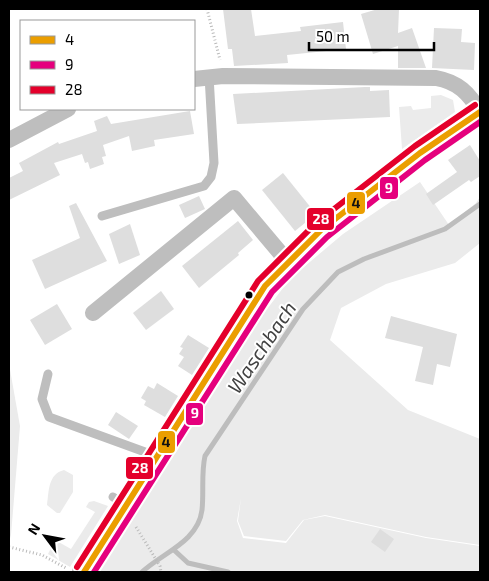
<svg xmlns="http://www.w3.org/2000/svg" width="489" height="581" viewBox="0 0 489 581" font-family="'Exo 2',sans-serif">
	<rect width="100%" height="100%" fill="#fff"/>
	<g fill="#ebebeb">
		<polygon points="441,95 453,100 455,112 402,149 399,107 411,106 413,110 431,108 431,96"/>
		<polygon points="420,182 449,225 476,203 480,197 480,243 455,263 386,284 341,308 330,340 408,410 480,439 480,545 426,537 325,515 303,520 286,541 244,536 238,521 241,498 237,521 243,538 286,543 304,520 325,516 426,538 480,546 480,572 93,572 255,325 283,288 298,272 343,234"/>
		<polygon points="9,364 20,426 11,535 9,542"/>
		<path d="M64,470l9,5v17l-13,21h-3l-10,-8c2,-14 1,-31 17,-35z"/>
		<polygon points="94,501 108,506 70,567 48,554 55,540 71,549 95,512 86,507 89,502"/>
	</g>
	<g fill="none" stroke-linecap="round" stroke-linejoin="round">
		<g stroke="#bdbdbd" stroke-width="5">
			<polyline points="174,550 188,563 228,572"/>
			<path d="M142,572c20,-19 56,-30 60,-62 2,-18 -1,-36 3,-54l98,-147 35,-37 26,-13 81,-30 35,-25"/>
		</g>
	</g>
	<g fill="#dedede">
		<polygon points="223,9 251,9 255,36 301,31 300,27 343,22 346,49 287,55 288,63 234,66 232,49 228,49"/>
		<polygon points="378,9 399,9 398,33 412,28 426,68 398,68 398,46 373,54 361,14"/>
		<polygon points="434,28 462,29 461,42 475,43 474,70 432,68"/>
		<polygon points="365,87 370,87 370,91 389,90 390,117 237,124 233,94"/>
		<polygon points="190,111 194,134 154,140 155,146 132,151 129,136 103,145 106,156 102,157 104,164 90,169 88,162 85,163 82,154 54,163 60,175 9,200 9,178 23,171 19,163 58,142 59,144 97,131 94,121 107,116 111,124"/>
		<polygon points="470,145 480,161 480,176 471,182 469,180 433,205 426,194 457,172 448,160"/>
		<polygon points="283,173 316,214 295,231 262,190"/>
		<polygon points="199,196 205,209 185,218 179,205"/>
		<polygon points="76,203 107,261 45,289 32,260 80,238 69,206"/>
		<polygon points="238,221 253,240 238,253 239,255 199,288 182,266"/>
		<polygon points="130,224 140,255 119,264 109,234"/>
		<polygon points="161,291 174,309 146,330 133,313"/>
		<polygon points="57,304 72,329 45,345 30,320"/>
		<polygon points="391,316 457,334 450,367 437,364 433,385 415,381 423,347 385,338"/>
		<polygon points="188,335 209,348 192,375 178,366 184,357 179,354 183,348 180,347"/>
		<polygon points="157,383 178,396 165,417 144,405 146,401 141,398 148,386 154,389"/>
		<polygon points="116,412 138,426 129,439 108,425"/>
		<polygon points="380,529 394,539 385,552 371,542"/>
	</g>
	<g fill="none" stroke-linecap="round" stroke-linejoin="round">
		<g stroke="#b9b9b9" stroke-width="3" stroke-dasharray="1 2.5" stroke-linecap="butt">
			<polyline points="207,9 220,60"/>
			<polyline points="136,527 160,566 161,572"/>
			<polyline points="9,547 42,555 66,568"/>
		</g>
		<g stroke="#bebebe" stroke-width="9">
			<polyline points="102,216 204,186 211,177 214,163 209,76"/>
			<polyline points="48,374 42,399 49,417 156,456"/>
			<polyline points="113,497 126,505"/>
		</g>
		<g stroke="#bebebe" stroke-width="16">
			<path d="M194,79l29,-3 213,2c22,4 33,15 44,34"/>
			<polyline points="9,140 68,109"/>
			<polyline points="93,313 234,198 287,261"/>
		</g>
		<polyline stroke="#c2c2c2" stroke-width="24" points="84,572 265,286 321,230 420,153 480,112"/>
		<defs>
			<polyline id="bus-1" points="84,572 265,286 321,230 420,153 480,112"/>
			<polyline id="bus-2" points="94,572 272,292 327,237 425,160 480,122"/>
			<polyline id="bus-3" points="77,567 258,281 316,223 415,146 475,105"/>
		</defs>
		<use href="#bus-1" stroke="#fff" stroke-width="10"/>
		<use href="#bus-2" stroke="#fff" stroke-width="10"/>
		<use href="#bus-3" stroke="#fff" stroke-width="10"/>
		<use href="#bus-1" stroke="#eb9e00" stroke-width="6"/>
		<use href="#bus-2" stroke="#e5007d" stroke-width="6"/>
		<use href="#bus-3" stroke="#e4002b" stroke-width="6"/>
	</g>
	<circle fill="#000" stroke="#fff" stroke-width="2" cx="249" cy="295" r="4.5"/>
	<g text-anchor="middle" dominant-baseline="central" stroke-width="4" stroke-linejoin="round" paint-order="stroke">
		<g font-size="20" font-style="italic" fill="#424242" stroke="#fff">
			<text transform="translate(261 347) rotate(-56)">Waschbach</text>
		</g>
	</g>
	<g stroke="#fff" stroke-width="2">
		<rect x="379" y="176" width="20" height="24" rx="5" fill="#e5007d"/>
		<rect x="346" y="191" width="20" height="24" rx="5" fill="#eb9e00"/>
		<rect x="306" y="207" width="29" height="24" rx="5" fill="#e4002b"/>
		<rect x="185" y="402" width="19" height="24" rx="5" fill="#e5007d"/>
		<rect x="157" y="430" width="19" height="24" rx="5" fill="#eb9e00"/>
		<rect x="125" y="456" width="29" height="24" rx="5" fill="#e4002b"/>
	</g>
	<g font-size="14" text-anchor="middle" font-weight="bold" fill="#fff">
		<text x="389" y="193">9</text>
		<text x="321" y="224">28</text>
		<text x="195" y="418">9</text>
		<text x="140" y="473">28</text>
	</g>
	<g font-size="14" text-anchor="middle" font-weight="bold" fill="#111">
		<text x="356" y="208">4</text>
		<text x="166" y="447">4</text>
	</g>
	<rect width="489" height="581" fill="none" stroke="#000000" stroke-width="20"/>
	<rect x="20" y="20" width="175" height="90" fill="#ffffff" stroke="#999999"/>
	<rect x="30" y="36" width="25" height="8" fill="#eb9e00" stroke="#999999"/>
	<text x="65" y="45" font-size="15" fill="#000000">4</text>
	<rect x="30" y="61" width="25" height="8" fill="#e5007d" stroke="#999999"/>
	<text x="65" y="70" font-size="15" fill="#000000">9</text>
	<rect x="30" y="86" width="25" height="8" fill="#e4002b" stroke="#999999"/>
	<text x="65" y="95" font-size="15" fill="#000000">28</text>
	<g transform="translate(45 536) rotate(302)" stroke="#ffffff" stroke-width="4" paint-order="stroke">
	<path d="M0-4L9 19L0 12L-9 19Z" fill="#000000"/>
	<text y="-8" font-size="14" font-weight="bold" text-anchor="middle" fill="#000000">N</text>
	</g>
	<path d="M309 42v8h125v-8" fill="none" stroke="#000000" stroke-width="2.5"/>
	<text x="316" y="42" font-size="15" fill="#000000" stroke="#ffffff" stroke-width="4" paint-order="stroke">50 m</text>
</svg>
